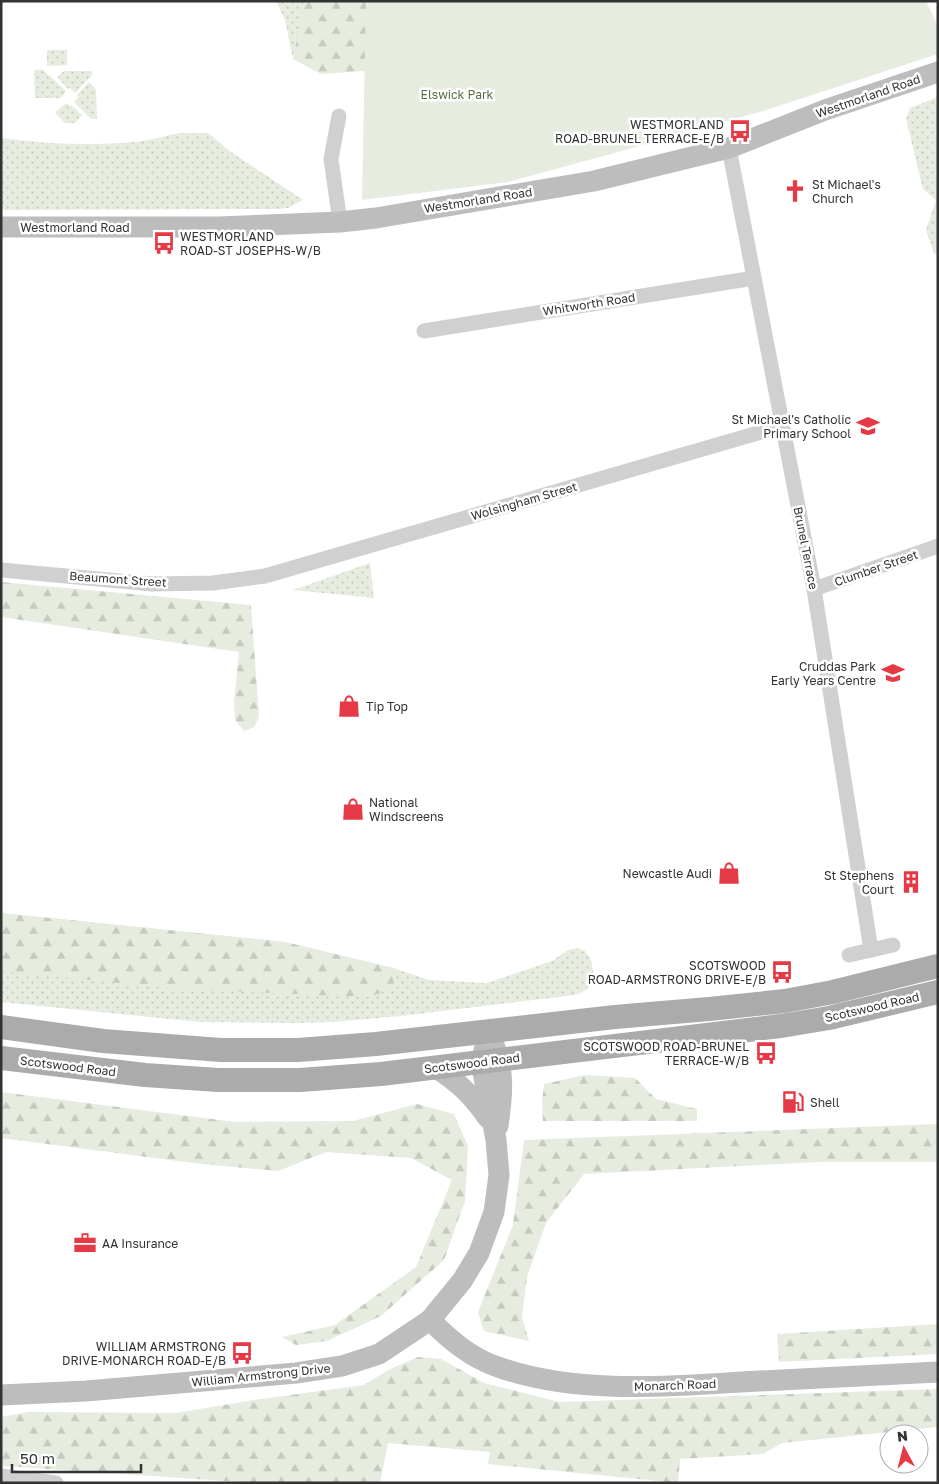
<svg xmlns="http://www.w3.org/2000/svg" width="939" height="1484" viewBox="0 0 939 1484" font-family="'Golos Text',sans-serif">
	<defs>
		<pattern id="grass-dots" width="8" height="8" patternUnits="userSpaceOnUse" patternTransform="scale(1.25)"><rect width="8" height="8" fill="#e6ecdf"/><path d="M2 2h.1M6 6h.1" fill="none" stroke="#c6cbc0" stroke-width="1.8" stroke-linecap="round"/></pattern>
		<pattern id="forest-firs" width="22" height="20" patternUnits="userSpaceOnUse" patternTransform="scale(1.25)"><rect width="22" height="20" fill="#e6ecdf"/><path d="M5 1l3.5 6h-7zM16 11l3.5 6h-7z" fill="#c6cbc0"/></pattern>
	</defs>
	<rect width="100%" height="100%" fill="#fff"/>
	<g fill="url(#grass-dots)">
		<polygon points="276,1 305,1 293,59 285,20"/>
		<polygon points="47,50 67,50 67,65 47,66"/>
		<polygon points="34,70 43,70 66,91 61,98 35,98"/>
		<polygon points="64,71 92,71 92,75 75,93 70,88 68,89 57,77"/>
		<polygon points="89,82 96,89 97,119 91,119 74,102 79,97 77,95"/>
		<polygon points="938,97 938,253 934,254 926,230 936,200 923,189 906,119 910,108"/>
		<polygon points="66,103 70,106 71,105 82,115 75,123 65,123 55,113"/>
		<path d="M179,133h29l23,19 72,48 -15,8 -10,1 -277,1v-72c44,6 88,8 133,4 15,-1 31,-6 45,-9z"/>
		<polygon points="370,563 374,598 293,590"/>
		<polygon points="1,913 285,942 393,968 429,980 487,983 552,961 568,950 578,948 585,951 591,960 594,976 591,984 586,990 575,995 401,1016 333,1022 295,1023 200,1022 1,1002"/>
	</g>
	<g fill="url(#forest-firs)">
		<polygon points="304,1 421,1 379,70 321,74 293,59"/>
		<polygon points="1,582 251,605 259,717 254,727 244,731 235,720 234,703 239,652 1,617"/>
		<polygon points="1,913 285,942 393,968 394,988 369,997 179,989 1,971"/>
		<polygon points="585,1075 635,1078 656,1099 697,1109 697,1121 543,1121 542,1103 544,1084"/>
		<polygon points="1,1092 235,1122 353,1121 417,1104 454,1114 468,1146 465,1201 444,1260 381,1316 327,1341 296,1345 282,1337 335,1325 416,1267 452,1180 411,1158 326,1152 278,1171 201,1164 1,1138"/>
		<polygon points="938,1124 938,1162 820,1162 584,1174 546,1223 527,1277 522,1317 529,1341 484,1331 478,1312 513,1225 524,1140"/>
		<polygon points="938,1324 938,1354 779,1362 777,1334"/>
		<polygon points="418,1357 441,1359 484,1383 559,1402 938,1389 938,1427 782,1443 763,1454 680,1459 678,1483 488,1464 490,1452 388,1443 380,1483 255,1483 4,1466 1,1463 1,1417 28,1412 176,1413 254,1400 364,1385 390,1369"/>
	</g>
	<polygon fill="#e6ecdf" points="366,1 926,1 938,26 938,54 763,111 618,152 508,182 362,200"/>
	<g fill="none" stroke-linecap="round" stroke-linejoin="round">
		<g stroke="#d0d0d0" stroke-width="15">
			<polyline points="339,116 331,159 340,222"/>
			<polyline points="729,148 814,589 871,950"/>
			<polyline points="424,331 754,278"/>
			<polyline points="1,570 152,584 213,583 265,576 782,426"/>
			<polyline points="814,589 938,546"/>
			<polyline points="849,955 893,945"/>
			<polyline points="1,1476 56,1483"/>
		</g>
		<g stroke="#bdbdbd" stroke-width="21">
			<polyline points="1,227 218,227 340,222 376,218 594,181 729,148 825,110 938,72"/>
			<path d="M494,1045c11,27 8,53 4,81"/>
			<path d="M436,1068c24,15 36,28 52,50"/>
			<path d="M430,1320c20,20 41,38 68,47 76,27 164,20 243,15 66,-3 131,-7 197,-10"/>
			<polyline points="1,1395 86,1391 296,1373 342,1366 379,1354 430,1320 462,1281 479,1253 494,1212 499,1175 496,1140 481,1062 489,1031"/>
		</g>
		<g stroke="#ababab" stroke-width="24">
			<polyline points="1,1027 103,1041 221,1050 298,1050 376,1044 615,1017 709,1009 785,1001 833,992 938,966"/>
			<polyline points="1,1058 145,1075 218,1080 300,1080 381,1074 781,1026 829,1018 938,992"/>
		</g>
	</g>
	<defs>
		<symbol id="bus-bare" viewBox="-9 -9 18 18"><path d="M-5-6H5V4H4V6H2V4H-2V6H-4V4H-5ZM-3.5-4V0h7V-4ZM-3.5 1.2v1.5H-2V1.2ZM2 1.2v1.5H3.5V1.2Z" fill="#e63946" stroke="#fff" stroke-width="2.5" paint-order="stroke"/></symbol>
		<symbol id="church-bare" viewBox="-9 -9 18 18"><path d="M-1.2-6h2.4v3.5h3.3v2.4h-3.3V6h-2.4V-.1h-3.3v-2.4h3.3Z" fill="#e63946" stroke="#fff" stroke-width="2.5" paint-order="stroke"/></symbol>
		<symbol id="school-bare" viewBox="-9 -9 18 18"><path d="M0-5L7-2L0 1L-7-2ZM-4 1L0 2.5L4 1V4Q0 6-4 4Z" fill="#e63946" stroke="#fff" stroke-width="2.5" paint-order="stroke"/></symbol>
		<symbol id="shop-bare" viewBox="-9 -9 18 18"><path d="M-5-2.5h2.3a2.7 3.5 0 0 1 5.4 0H5L5.5 6h-11ZM-1.5-2.5h3a1.5 2.3 0 0 0-3 0Z" fill="#e63946" stroke="#fff" stroke-width="2.5" paint-order="stroke"/></symbol>
		<symbol id="building-bare" viewBox="-9 -9 18 18"><path d="M-4-6H4V6H1V3H-1V6H-4ZM-2.5-4.3h1.7v1.8h-1.7ZM.8-4.3h1.7v1.8H.8ZM-2.5-1h1.7V.8h-1.7ZM.8-1h1.7V.8H.8Z" fill="#e63946" stroke="#fff" stroke-width="2.5" paint-order="stroke"/></symbol>
		<symbol id="fuel-bare" viewBox="-9 -9 18 18"><path d="M-5.5-6h7V0h2V4h1.3V-2.5L3-4.5l.8-.8L6-3V5H2.5V1h-1V6h-7ZM-4.2-4.7v3.2H.2V-4.7Z" fill="#e63946" stroke="#fff" stroke-width="2.5" paint-order="stroke"/></symbol>
		<symbol id="office-bare" viewBox="-9 -9 18 18"><path d="M-6-3h4V-5.5h4V-3h4V5H-6ZM-1-4.5V-3h2v-1.5ZM-6 0V1H6V0Z" fill="#e63946" stroke="#fff" stroke-width="2.5" paint-order="stroke"/></symbol>
	</defs>
	<g fill-rule="evenodd">
		<use href="#bus-bare" x="724" y="115" width="32" height="32"/>
		<use href="#church-bare" x="779" y="175" width="32" height="32"/>
		<use href="#bus-bare" x="148" y="227" width="32" height="32"/>
		<use href="#school-bare" x="852" y="410" width="32" height="32"/>
		<use href="#school-bare" x="877" y="657" width="32" height="32"/>
		<use href="#shop-bare" x="333" y="690" width="32" height="32"/>
		<use href="#shop-bare" x="337" y="793" width="32" height="32"/>
		<use href="#shop-bare" x="713" y="857" width="32" height="32"/>
		<use href="#building-bare" x="895" y="866" width="32" height="32"/>
		<use href="#bus-bare" x="766" y="956" width="32" height="32"/>
		<use href="#bus-bare" x="750" y="1037" width="32" height="32"/>
		<use href="#fuel-bare" x="777" y="1086" width="32" height="32"/>
		<use href="#office-bare" x="69" y="1227" width="32" height="32"/>
		<use href="#bus-bare" x="226" y="1337" width="32" height="32"/>
	</g>
	<g text-anchor="middle" dominant-baseline="central" stroke-width="5" stroke-linejoin="round" paint-order="stroke">
		<g font-size="12" fill="#56703f" stroke="#fff">
			<text x="457" y="94">Elswick Park</text>
		</g>
		<g font-size="12" fill="#333" stroke="#fff">
			<text transform="translate(868 96) rotate(-19)">Westmorland Road</text>
			<text transform="translate(478 200) rotate(-9)">Westmorland Road</text>
			<text x="75" y="227">Westmorland Road</text>
			<text transform="translate(589 304) rotate(-9)">Whitworth Road</text>
			<text transform="translate(524 501) rotate(-16)">Wolsingham Street</text>
			<text transform="translate(806 548) rotate(79)">Brunel Terrace</text>
			<text transform="translate(876 568) rotate(-19)">Clumber Street</text>
			<text transform="translate(118 579) rotate(4)">Beaumont Street</text>
			<text transform="translate(872 1007) rotate(-13)">Scotswood Road</text>
			<text transform="translate(472 1063) rotate(-7)">Scotswood Road</text>
			<text transform="translate(68 1066) rotate(7)">Scotswood Road</text>
			<text transform="translate(261 1375) rotate(-6)">William Armstrong Drive</text>
			<text transform="translate(675 1385) rotate(-2)">Monarch Road</text>
		</g>
		<g font-size="12" fill="#333" stroke="#fff" text-anchor="end">
			<text x="724" y="124">WESTMORLAND<tspan x="724" dy="14">ROAD-BRUNEL TERRACE-E/B</tspan></text>
			<text x="812" y="184" text-anchor="start">St Michael's<tspan x="812" dy="14">Church</tspan></text>
			<text x="180" y="236" text-anchor="start">WESTMORLAND<tspan x="180" dy="14">ROAD-ST JOSEPHS-W/B</tspan></text>
			<text x="851" y="419">St Michael's Catholic<tspan x="851" dy="14">Primary School</tspan></text>
			<text x="876" y="666">Cruddas Park<tspan x="876" dy="14">Early Years Centre</tspan></text>
			<text x="366" y="706" text-anchor="start">Tip Top</text>
			<text x="369" y="802" text-anchor="start">National<tspan x="369" dy="14">Windscreens</tspan></text>
			<text x="712" y="873">Newcastle Audi</text>
			<text x="894" y="875">St Stephens<tspan x="894" dy="14">Court</tspan></text>
			<text x="766" y="965">SCOTSWOOD<tspan x="766" dy="14">ROAD-ARMSTRONG DRIVE-E/B</tspan></text>
			<text x="749" y="1046">SCOTSWOOD ROAD-BRUNEL<tspan x="749" dy="14">TERRACE-W/B</tspan></text>
			<text x="810" y="1102" text-anchor="start">Shell</text>
			<text x="102" y="1243" text-anchor="start">AA Insurance</text>
			<text x="226" y="1346">WILLIAM ARMSTRONG<tspan x="226" dy="14">DRIVE-MONARCH ROAD-E/B</tspan></text>
		</g>
	</g>
	<rect width="939" height="1484" fill="none" stroke="#333333" stroke-width="5"/>
	<g transform="translate(904 1449) rotate(353)"><circle r="24" fill="#ffffff" stroke="#adadad"/>
	<path d="M0-4L9 19L0 12L-9 19Z" fill="#e63946"/>
	<text y="-8" font-size="14" font-weight="bold" text-anchor="middle" fill="#333333">N</text>
	</g>
	<path d="M12 1464v8h129v-8" fill="none" stroke="#333333" stroke-width="2.5"/>
	<text x="20" y="1464" font-size="15" fill="#333333" stroke="#ffffff" stroke-width="4" paint-order="stroke">50 m</text>
</svg>
